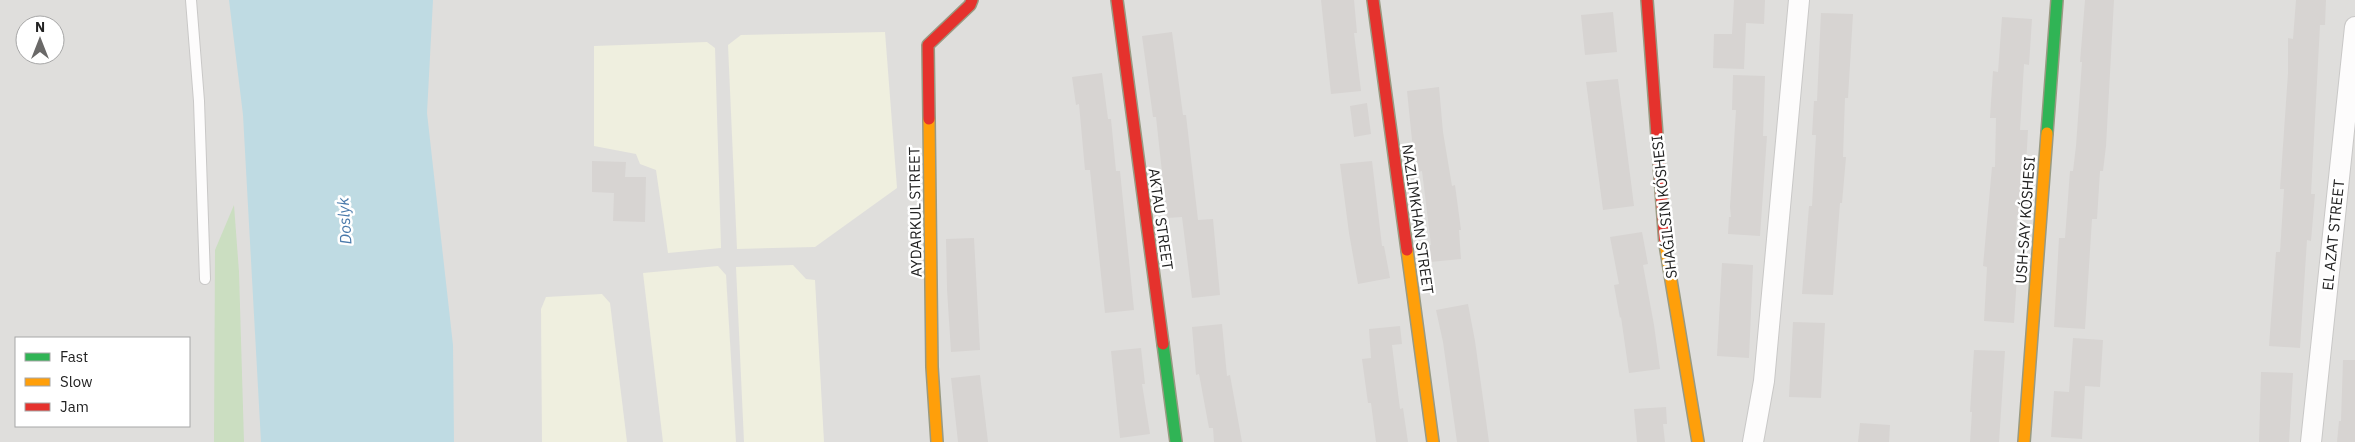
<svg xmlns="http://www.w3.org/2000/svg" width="2355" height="442" viewBox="0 0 2355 442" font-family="'IBM Plex Sans',sans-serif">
	<rect width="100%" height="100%" fill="#f0eeeb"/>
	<path fill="#dfdedc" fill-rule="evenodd" d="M0,0h2355v442h-2355zM25,25h30v30h-30zM16,338h173v88h-173z"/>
	<g fill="#efefdf">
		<polygon points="885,32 897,188 815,247 737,249 728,45 741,35"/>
		<polygon points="707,42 715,48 721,248 668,253 656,170 640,164 636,154 594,146 594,46"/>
		<polygon points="793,265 806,279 815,280 824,442 744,442 736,267"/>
		<polygon points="718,266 726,275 736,442 663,442 643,273"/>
		<polygon points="602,294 610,303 627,442 542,442 541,309 546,297"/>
	</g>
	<polygon fill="#cbdec1" points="234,205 239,272 244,442 214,442 215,250"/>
	<polygon fill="#bfdbe3" points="229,0 433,0 427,113 453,345 454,442 261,442 243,115"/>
	<g fill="#d7d4d2">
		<polygon points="1321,0 1354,0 1357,33 1354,33 1361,91 1331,94"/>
		<polygon points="1734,0 1765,0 1764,24 1746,23 1744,69 1713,68 1714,34 1732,34"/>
		<polygon points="2085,0 2114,0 2106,146 2103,171 2100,171 2097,219 2092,219 2085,329 2054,327 2059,238 2065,238 2070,171 2073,171 2076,146 2082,62 2080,62"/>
		<polygon points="2296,0 2326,0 2325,25 2320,25 2311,194 2315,194 2311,241 2307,240 2300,348 2269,346 2276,252 2280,252 2284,189 2280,189 2288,73 2288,38 2293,39"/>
		<polygon points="1613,12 1617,52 1585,55 1581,15"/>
		<polygon points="1821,13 1853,14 1848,98 1845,98 1843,157 1846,157 1842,203 1840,203 1833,295 1802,294 1809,206 1812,206 1816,135 1812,135 1814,101 1817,101"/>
		<polygon points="2002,17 2032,19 2029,65 2024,64 2020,130 2028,130 2026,165 2023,165 2019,215 2017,215 2013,276 2017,277 2014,323 1984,321 1987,267 1983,266 1992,167 1995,167 1996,118 1990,118 1993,71 1998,72"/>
		<polygon points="1172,32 1183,115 1186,115 1198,220 1213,219 1220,295 1192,298 1182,217 1167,218 1156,117 1153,117 1142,36"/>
		<polygon points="1102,73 1108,119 1111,119 1116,171 1120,171 1134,310 1105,313 1090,170 1085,170 1079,104 1076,105 1072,77"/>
		<polygon points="1733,75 1765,76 1763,136 1767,136 1760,236 1728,234 1729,217 1731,217 1730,207 1736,110 1732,110"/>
		<polygon points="1618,79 1634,206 1603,210 1586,82"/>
		<polygon points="1439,87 1443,132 1452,186 1455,185 1461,230 1459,230 1461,259 1430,262 1428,245 1431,245 1422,171 1418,172 1412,140 1407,91"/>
		<polygon points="1367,103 1371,134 1354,137 1350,106"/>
		<polygon points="592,161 626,162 625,177 646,177 645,222 613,221 614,193 592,192"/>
		<polygon points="1372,161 1382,246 1384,246 1390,278 1358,284 1349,233 1340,164"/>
		<polygon points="1642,232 1648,264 1643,265 1654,325 1660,369 1629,373 1621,317 1620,318 1614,285 1619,284 1610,237"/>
		<polygon points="974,238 980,350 951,352 947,289 946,239"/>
		<polygon points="1722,263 1753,265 1749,358 1717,356"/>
		<polygon points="1468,304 1475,341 1489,442 1457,442 1443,342 1436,310"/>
		<polygon points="1793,322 1825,323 1821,398 1789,397"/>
		<polygon points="1222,324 1227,376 1230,375 1242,442 1214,442 1213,428 1209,428 1199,374 1196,375 1192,327"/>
		<polygon points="1400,326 1402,344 1392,345 1400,409 1403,408 1408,442 1376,442 1371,403 1368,403 1362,359 1371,358 1369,329"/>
		<polygon points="2073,338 2103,340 2100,387 2085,386 2082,439 2051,437 2054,391 2069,392"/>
		<polygon points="1141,348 1145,384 1142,384 1150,434 1120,438 1111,351"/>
		<polygon points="1974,350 2005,351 1999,442 1970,442 1972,412 1970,412"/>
		<polygon points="2343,360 2355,360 2355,442 2337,442 2339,421 2341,421"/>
		<polygon points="2261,372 2293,373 2289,442 2259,442"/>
		<polygon points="980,375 988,442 958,442 951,378"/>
		<polygon points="1666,407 1667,424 1663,424 1665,442 1637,442 1634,409"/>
		<polygon points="1860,423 1890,425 1889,442 1858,442"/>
	</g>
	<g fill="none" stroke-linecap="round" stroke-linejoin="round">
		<defs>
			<polyline id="lane" points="191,0 199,101 205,279"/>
			<g id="street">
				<polyline points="1753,442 1764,381 1799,0"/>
				<polyline points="2311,442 2355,27"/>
			</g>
			<g id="fast">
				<polyline points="2047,133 2057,0"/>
				<polyline points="1163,344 1176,442"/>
			</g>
			<g id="slow">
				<polyline points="929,119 932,367 937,442"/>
				<polyline points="1665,244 1698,442"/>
				<polyline points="1407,250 1433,442"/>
				<polyline points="2024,442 2047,133"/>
			</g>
			<g id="jam">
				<polyline points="1117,0 1163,344"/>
				<polyline points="1373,0 1407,250"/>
				<polyline points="1647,0 1665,244"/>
				<polyline points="929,119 928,45 970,5 972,0"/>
			</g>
		</defs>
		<use href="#lane" stroke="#c9c8c7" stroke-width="12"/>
		<use href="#street" stroke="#c9c8c7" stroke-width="22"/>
		<use href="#fast" stroke="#999a82" stroke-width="14"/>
		<use href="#slow" stroke="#999a82" stroke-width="14"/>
		<use href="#jam" stroke="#999a82" stroke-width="14"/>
		<use href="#lane" stroke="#fdfcfc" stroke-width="10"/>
		<use href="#street" stroke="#fdfcfc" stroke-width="20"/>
		<use href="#fast" stroke="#30b455" stroke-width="11"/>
		<use href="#slow" stroke="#ff9f0a" stroke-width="11"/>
		<use href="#jam" stroke="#e5322d" stroke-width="11"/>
	</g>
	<g text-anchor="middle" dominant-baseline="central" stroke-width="5" stroke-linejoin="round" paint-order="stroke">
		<g font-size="15" fill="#222" stroke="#fff">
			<text transform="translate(1664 207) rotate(-96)">SHAǴILSIN KÓSHESI</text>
			<text transform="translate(915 212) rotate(-91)">AYDARKUL STREET</text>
			<text transform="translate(1161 219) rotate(82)">AKTAU STREET</text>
			<text transform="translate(1418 219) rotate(82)">NAZLIMKHAN STREET</text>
			<text transform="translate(2025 220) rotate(-86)">USH-SAY KÓSHESI</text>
			<text transform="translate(2333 235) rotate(-84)">EL AZAT STREET</text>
		</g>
		<g font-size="16" font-style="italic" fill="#4a7aab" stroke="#fff">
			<text transform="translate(344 221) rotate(-94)">Doslyk</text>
		</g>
	</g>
	<rect x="15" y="337" width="175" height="90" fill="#ffffff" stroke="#a7a7a7"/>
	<rect x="25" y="353" width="25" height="8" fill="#30b455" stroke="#a7a7a7"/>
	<text x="60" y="362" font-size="15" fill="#222222">Fast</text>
	<rect x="25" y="378" width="25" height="8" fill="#ff9f0a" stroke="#a7a7a7"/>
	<text x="60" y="387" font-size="15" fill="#222222">Slow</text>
	<rect x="25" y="403" width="25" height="8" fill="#e5322d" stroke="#a7a7a7"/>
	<text x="60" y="412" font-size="15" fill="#222222">Jam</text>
	<g transform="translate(40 40)"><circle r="24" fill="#ffffff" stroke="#a7a7a7"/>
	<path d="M0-4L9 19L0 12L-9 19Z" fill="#6a6968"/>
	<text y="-8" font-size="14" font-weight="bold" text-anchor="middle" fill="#222222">N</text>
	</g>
</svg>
